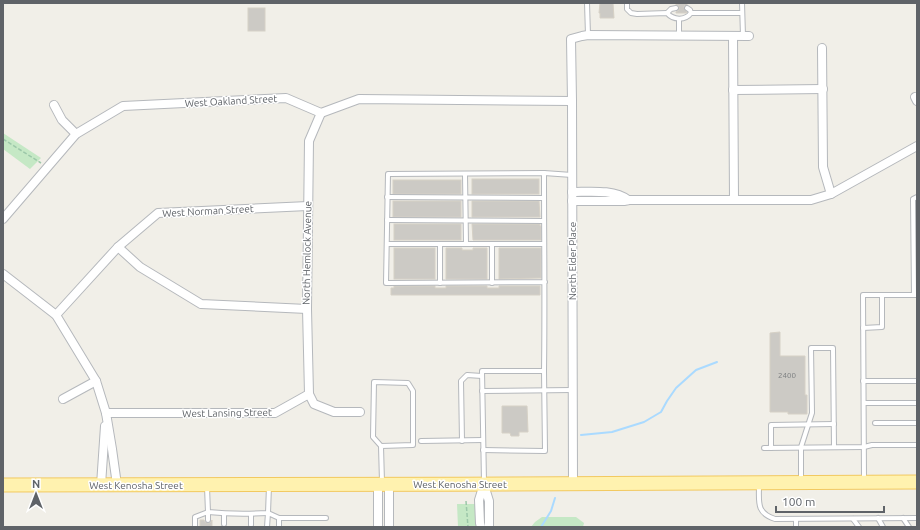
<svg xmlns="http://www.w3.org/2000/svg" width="920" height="530" viewBox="0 0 920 530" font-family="Ubuntu,sans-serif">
	<rect width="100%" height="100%" fill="#f1efe8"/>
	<g fill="#c5e8c5">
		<polygon points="3,133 41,158 30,169 3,149"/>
		<polygon points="457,504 476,504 478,527 458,527"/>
		<polygon points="542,517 576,517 584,523 583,527 531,527 535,522"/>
	</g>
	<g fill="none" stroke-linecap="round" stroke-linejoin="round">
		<g stroke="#aadaff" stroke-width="2">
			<polyline points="581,435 612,432 644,422 661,412 667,401 676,388 696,370 717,362"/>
			<polyline points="541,527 551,511 555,498"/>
		</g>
	</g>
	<g fill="#cccac5" stroke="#d6d1c6">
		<polygon points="600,3 613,3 614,18 600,18 600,13 599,13"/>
		<polygon points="676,3 687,3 687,5 684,6 684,8 687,12 686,13 676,13 676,12 679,10 679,8 678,5 676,5"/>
		<rect x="248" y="8" width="17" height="23"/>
		<rect x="472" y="179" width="67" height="15"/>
		<rect x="393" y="180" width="68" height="14"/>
		<rect x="393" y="201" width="68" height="16"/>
		<polygon points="472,201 539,201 540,217 472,217"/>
		<rect x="394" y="224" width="67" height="16"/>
		<polygon points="472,224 540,224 540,226 541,226 541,240 473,240"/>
		<rect x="394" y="248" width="41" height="31"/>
		<polygon points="446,248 462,248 462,250 473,250 473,248 487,248 487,279 446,279"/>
		<polygon points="499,248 541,248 541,278 499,279"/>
		<polygon points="394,286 435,286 435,288 446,288 446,286 487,286 487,288 499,288 499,286 540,286 540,295 391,295 391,288 394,288"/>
		<polygon points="780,332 780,356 805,356 805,395 807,395 807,414 788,414 788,412 770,412 770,333"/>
		<polygon points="502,406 527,406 528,432 519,432 519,436 511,436 510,433 502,433"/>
		<polygon points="200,520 204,520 205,522 208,523 210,523 212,520 212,527 200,527"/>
	</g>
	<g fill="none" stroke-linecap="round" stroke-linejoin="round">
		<defs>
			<g id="service">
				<polyline points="587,3 588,35"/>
				<path d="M627,3v6l4,4 6,1 30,-1c6,7 18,8 24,0h51"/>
				<polyline points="742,3 743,36"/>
				<polyline points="687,8 690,10 691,13"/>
				<polyline points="667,13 671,9 676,8"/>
				<polyline points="679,35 679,19"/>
				<polyline points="544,173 572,175"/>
				<polyline points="465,174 466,244"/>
				<polyline points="387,197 544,198"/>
				<polyline points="387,220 544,221"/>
				<polyline points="387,244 544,244"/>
				<polyline points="440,244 440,283"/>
				<polyline points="492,283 492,244"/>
				<polyline points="914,295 913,199 917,197"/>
				<polyline points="863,328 882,327 882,295"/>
				<polyline points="863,381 917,381"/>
				<polyline points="482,391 572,390"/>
				<polyline points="864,403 917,403"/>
				<polyline points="875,423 917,423"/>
				<polyline points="421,441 483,440"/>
				<polyline points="462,441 461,381 467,375 482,376"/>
				<polyline points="381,446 373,437 374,382 408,383 413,391 413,445 381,446 382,482"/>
				<polyline points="764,448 864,447 872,445 917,445"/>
				<polyline points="771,448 771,425 834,424"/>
				<polyline points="483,450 545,451 544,371"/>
				<polyline points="801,480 801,447 812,413 811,348 833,348 834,447"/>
				<polyline points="864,480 863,295 917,295"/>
				<path d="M484,482l-2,-111h62c1,-66 0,-132 0,-198l-156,1 -2,109 159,-1"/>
				<path d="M759,485c0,17 -3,28 16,34l142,-1"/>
				<path d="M207,487l1,25c20,2 40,2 60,1l1,-27"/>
				<polyline points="279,518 279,527"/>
				<polyline points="878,518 883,527"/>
				<polyline points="903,518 909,527"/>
				<polyline points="796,519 796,527"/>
				<polyline points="853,519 859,527"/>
				<polyline points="224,524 224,514"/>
				<polyline points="251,525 251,514"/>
				<polyline points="195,527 195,517 208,512 208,520"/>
				<polyline points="267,527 268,513 279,518 326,518"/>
			</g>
			<g id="minor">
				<polyline points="733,36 734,200"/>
				<polyline points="822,48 823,167 831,194"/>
				<polyline points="733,90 823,89"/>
				<polyline points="915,97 917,101"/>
				<polyline points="54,105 62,120 76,134"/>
				<path d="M572,192c17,0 42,-3 56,8"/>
				<polyline points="572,201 624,201 629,200 811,200 831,194 917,146"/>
				<polyline points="3,219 76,134 123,106 286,98 321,113 359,99 572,101"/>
				<polyline points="118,247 140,267 201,304 307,309"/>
				<polyline points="3,274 56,315 96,381 106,413 112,449 117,485"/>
				<polyline points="56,315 118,247 158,213 308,206"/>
				<polyline points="309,394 307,309 309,141 321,113"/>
				<polyline points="63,399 96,381"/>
				<polyline points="106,413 275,413 309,394 314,404 334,412 360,412"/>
				<polyline points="573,483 572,101 571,39 582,36 588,35 749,36"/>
				<polyline points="389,484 389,527"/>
				<polyline points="101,485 105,426"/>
				<polyline points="378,485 378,527"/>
				<polyline points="484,485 489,501 489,527"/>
				<polyline points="481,527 480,523 479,500 484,484"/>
			</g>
			<path id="primary" d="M3,485c305,0 609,-1 914,-3"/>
		</defs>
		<use href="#service" stroke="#b5b8bc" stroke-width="6"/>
		<use href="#minor" stroke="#b5b8bc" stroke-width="10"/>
		<use href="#primary" stroke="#f2c960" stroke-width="15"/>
		<g stroke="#9cc7a9" stroke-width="1.5" stroke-dasharray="4 2" stroke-linecap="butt">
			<polyline points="3,139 41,163"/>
			<polyline points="466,501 468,527"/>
		</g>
		<use href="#service" stroke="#fff" stroke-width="4"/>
		<use href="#minor" stroke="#fff" stroke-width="8"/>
		<use href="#primary" stroke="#fff2af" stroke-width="13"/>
	</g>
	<g text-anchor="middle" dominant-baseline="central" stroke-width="3" stroke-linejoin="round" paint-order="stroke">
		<g font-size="8" fill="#7a7d7f">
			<text x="787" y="375">2400</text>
		</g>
		<g font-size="10" fill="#5f6368" stroke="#fff">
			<text transform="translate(231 101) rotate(-3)">West Oakland Street</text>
			<text transform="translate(208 211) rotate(-3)">West Norman Street</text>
			<text transform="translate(307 253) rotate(-89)">North Hemlock Avenue</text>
			<text transform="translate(572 261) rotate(-90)">North Elder Place</text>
			<text transform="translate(227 413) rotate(-1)">West Lansing Street</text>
			<text x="460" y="484">West Kenosha Street</text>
			<text x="136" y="485">West Kenosha Street</text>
		</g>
	</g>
	<rect width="920" height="530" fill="none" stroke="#5f6368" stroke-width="8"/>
	<g transform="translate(36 494)" stroke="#ffffff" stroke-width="3" paint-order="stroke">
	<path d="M0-3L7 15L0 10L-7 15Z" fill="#5f6368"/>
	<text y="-6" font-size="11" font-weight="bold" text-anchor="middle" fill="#5f6368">N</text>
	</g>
	<path d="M776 506v6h108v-6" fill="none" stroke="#5f6368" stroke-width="2"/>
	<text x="782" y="506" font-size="12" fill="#5f6368" stroke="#ffffff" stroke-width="3" paint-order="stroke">100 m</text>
</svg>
